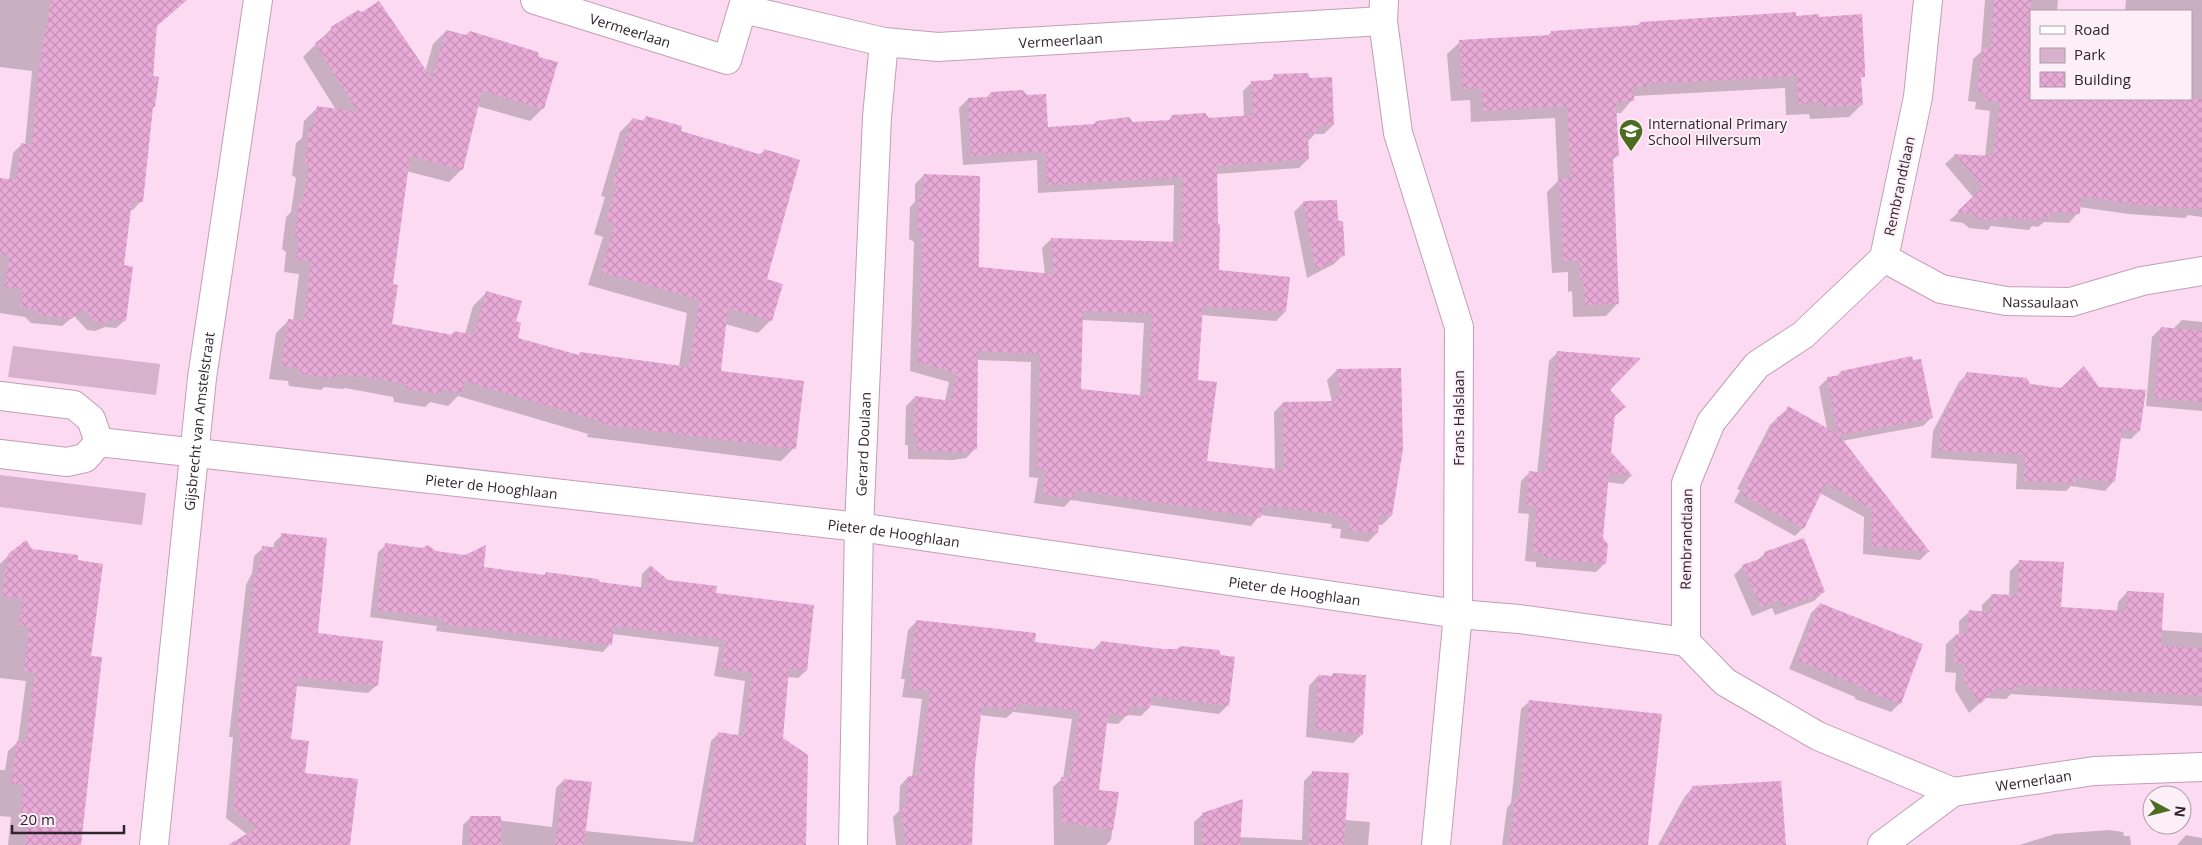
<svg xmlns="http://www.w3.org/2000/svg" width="2202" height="845" viewBox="0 0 2202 845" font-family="'Open Sans',sans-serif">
	<defs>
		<pattern id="building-cross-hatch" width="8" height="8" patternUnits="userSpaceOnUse" patternTransform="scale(1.25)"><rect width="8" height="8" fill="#e8aad6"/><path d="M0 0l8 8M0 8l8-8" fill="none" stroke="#c792b8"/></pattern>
	</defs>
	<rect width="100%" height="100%" fill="#fcdbf2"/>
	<g fill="#d8b1cc">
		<polygon points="13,346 160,364 156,395 8,377"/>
		<polygon points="0,475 146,493 142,525 0,507"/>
	</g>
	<g fill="#0003" fill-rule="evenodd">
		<polygon points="0,0 174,0 155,27 152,108 141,201 133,210 130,209 123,266 125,320 116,328 105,327 95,331 87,330 74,316 62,326 31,323 25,317 0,313 0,179 9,180 13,153 21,145 25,145 32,71 0,67"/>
		<polygon points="1985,0 2058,0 2057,11 2031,11 2031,99 2049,99 2046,126 2111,134 2114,99 2191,99 2191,11 2125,11 2126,0 2202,0 2202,217 2188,215 2185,218 2129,214 2079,207 2078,213 2069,223 2044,222 2038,227 2032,226 2029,230 1991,226 1988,230 1969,228 1963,223 1949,221 1974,198 1945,164 1955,155 1985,157 1990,111 1975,109 1976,102 1968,101 1973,59 1981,52"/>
		<polygon points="1795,17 1863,76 1860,79 1862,104 1849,117 1810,119 1809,114 1786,115 1785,88 1635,96 1621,113 1615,113 1617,156 1612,161 1618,303 1606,316 1573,317 1572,291 1568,292 1568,272 1552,273 1547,192 1558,181 1555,118 1471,122 1470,100 1451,101 1447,54 1460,42 1547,36 1552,32 1636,27 1640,23"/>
		<polygon points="332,28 425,72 433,44 446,31 543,108 530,121 477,106 462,169 449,182 406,171 391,285 391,325 450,336 454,332 465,334 473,306 486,293 514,322 516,339 578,356 580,353 679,367 687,313 588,285 603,237 594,234 605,197 601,196 620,132 633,119 642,122 646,117 679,132 759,155 764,151 765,280 771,320 758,333 725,324 719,372 794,448 781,461 587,437 588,434 458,396 448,406 430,402 425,407 394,402 393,397 345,388 343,389 324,387 321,390 289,386 288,381 269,379 276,333 289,320 293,321 299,274 284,272 286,252 282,249 286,217 291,212 296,178 292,175 296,143 302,138 304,121 317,108 336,110 303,57"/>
		<path d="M1275,76l58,49 -9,9h-9l-8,8 1,17 -9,9 -83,6 2,97 67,41 -9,9 -75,-6 -4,66 9,81 69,8 -1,-58 9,-9 49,-1 -5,-22 9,-9 64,-1 -9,146 -9,9h-4l-1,8 -9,9 -28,-4 1,-9 -10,-1 1,-4 -72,-9 -9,11 -180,-26 -7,7 -30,-4 4,-25 -9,-1 2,-115 -54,-2 -1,88 -10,10 -13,2 -45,-1v-14h-3l1,-39 9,-9 30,4 4,-19 -39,-11 4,-129 -5,-3 1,-32 5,-5v-18l9,-9 53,94 68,5 -3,-26 9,-9 122,4 1,-58 -136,8 -1,-33 -74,5 -4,-57 9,-9 18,-1 5,-5 56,35 121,-7 5,-5 36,3 35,-2 -1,-26 9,-9 17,-1zM1082,320l62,3 -4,73 -60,-6z"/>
		<polygon points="1303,203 1336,221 1343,255 1334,264 1307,278 1294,212"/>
		<polygon points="2182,320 2202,322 2202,411 2146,406 2152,337 2161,328 2173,329"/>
		<polygon points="1557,353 1609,390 1625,407 1614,417 1610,452 1631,476 1623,484 1606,482 1601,538 1605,563 1596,572 1536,567 1536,562 1525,561 1529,514 1518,513 1521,481 1529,473 1537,474 1549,361"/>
		<polygon points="1841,372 1931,418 1923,426 1842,441 1928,552 1920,560 1863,554 1864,517 1820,493 1803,528 1795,536 1734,502 1740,490 1737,489 1770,425 1789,407 1827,429 1819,387 1828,378 1836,377"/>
		<polygon points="1967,374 2062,389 2098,388 2139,431 2131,439 2119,438 2113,482 2105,491 2071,486 2066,491 2016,489 2017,464 1931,458 1933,431 1959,382"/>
		<polygon points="282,535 316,634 377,685 368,693 296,686 290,740 303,774 350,845 231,845 248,835 226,818 233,737 229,737 246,585 252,573 254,556 263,548 273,549 274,543"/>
		<polygon points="386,545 436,552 483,568 543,576 546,573 600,584 641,589 642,574 650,566 667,581 715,594 806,671 798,678 787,677 782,738 804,845 462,845 463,825 471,817 552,827 556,788 564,780 585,831 693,842 711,741 719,733 738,736 745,681 714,676 719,647 612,634 610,644 603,652 436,631 437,626 370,617 378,552"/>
		<polygon points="1765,553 1823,592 1814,601 1775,615 1772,608 1752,616 1734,575 1743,566 1757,561"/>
		<polygon points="9,555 89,657 81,845 8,845 11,817 0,816 0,770 5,770 8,751 18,742 26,681 0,678 0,564"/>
		<polygon points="2020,561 2060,608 2117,612 2118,602 2127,592 2161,630 2202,633 2202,706 2011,694 2006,699 1985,698 1969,713 1955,690 1956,673 1945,672 1946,644 1956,635 1959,635 1959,621 1969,612 1982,612 1982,605 1992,595 2009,596 2010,571"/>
		<polygon points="1820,604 1900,703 1891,712 1855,699 1855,697 1789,669 1811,613"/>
		<polygon points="916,622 1034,643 1093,650 1101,642 1228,705 1219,714 1150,705 1149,708 1141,716 1127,715 1118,724 1105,723 1097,791 1117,793 1111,840 1106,845 1054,845 1053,787 1063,778 1072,719 1013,712 1006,718 980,715 973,766 971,845 896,845 893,817 899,811 900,786 908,777 912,777 922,699 902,697 905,679 901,679 908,630"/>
		<polygon points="1333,674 1362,734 1353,743 1306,737 1309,686 1318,676 1331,677"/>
		<polygon points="1530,701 1646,845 1502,845 1507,808 1511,803 1521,709"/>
		<polygon points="1312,773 1345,820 1370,822 1368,845 1194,845 1194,822 1203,814 1239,837 1302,840 1304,781"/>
		<polygon points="1693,788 1784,845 1658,845 1685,796"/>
		<polygon points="2109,830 2123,832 2124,836 2130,836 2131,845 2019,845 2055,834"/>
		<polygon points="2186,835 2202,838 2202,845 2177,845"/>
	</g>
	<g fill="url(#building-cross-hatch)" fill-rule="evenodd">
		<polygon points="51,0 187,0 157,26 153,76 159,77 155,107 153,107 143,202 132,201 124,265 133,267 126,321 114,319 104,323 95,322 83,309 71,319 40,315 34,309 21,307 22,289 5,287 9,256 0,254 0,178 16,180 21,143 32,145 38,74"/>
		<polygon points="1994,0 2031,0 2031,99 2202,99 2202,209 2139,205 2081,196 2080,214 2050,212 2050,218 2043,217 2040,220 1999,217 1999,220 1979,219 1973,214 1957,212 1983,187 1954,154 1993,156 2000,102 1985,100 1986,93 1977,92 1983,48 1990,49"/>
		<polygon points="379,1 432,79 446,30 466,35 470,31 538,52 539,57 558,62 544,109 482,91 463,170 410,156 393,284 398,285 392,324 453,335 454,331 474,335 486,291 522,301 516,321 521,323 518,338 579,355 580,352 689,367 700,300 601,272 615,224 606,221 617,184 613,183 632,118 644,121 646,116 682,126 681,131 762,155 764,149 800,160 767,279 783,284 772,321 728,308 721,371 804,381 796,449 600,424 600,421 464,381 462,394 443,389 440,394 407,389 405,384 358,375 357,377 338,374 335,378 301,374 300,368 281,366 288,319 304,321 311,261 296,259 299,239 295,236 299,203 303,201 309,165 305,162 309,129 314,126 317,106 358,112 315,43 331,32 331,27 358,10 362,12"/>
		<polygon points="1796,12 1796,16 1819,14 1819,17 1862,14 1865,67 1865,77 1861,77 1863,105 1822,107 1821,102 1798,104 1797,76 1646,84 1646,87 1633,87 1634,101 1616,102 1619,156 1613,157 1619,304 1585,305 1584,280 1580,280 1580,260 1564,261 1559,179 1571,178 1567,106 1483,111 1482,88 1463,89 1459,40 1551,35 1551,31 1640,25 1640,22"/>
		<path d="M1308,73l2,5 22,-1 2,48 -16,1v7h-10l1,26 -92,7 1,58h2l-1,46 71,7 -4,35 -83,-6 -5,74 19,2 -10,79 77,9 -1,-68 53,-1v-6l5,1 -5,-27 65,-1 2,81 -11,67 -12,-1 -2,18 -29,-3 1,-10 -10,-1v-4l-77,-10 -2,13 -186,-28 -1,9 -31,-5 3,-25h-9l3,-115 -62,-3 -1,98 -14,3 -47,-2 1,-14h-3l1,-40 36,5 6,-28 -39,-11 4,-130 -4,-2 1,-34 4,-2 1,-20 56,2 -1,91 75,7 -3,-36 130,4 2,-65 -136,8 -1,-34 -75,5 -3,-58 20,-1 3,-5 32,-2 4,5 19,-1 2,33 46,-3 2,-3 33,-4 4,5 37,-2 2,-5 33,-2 4,5 44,-3 -2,-34 21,-1 2,-6zM1083,311l69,3 -4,82 -67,-7z"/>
		<polygon points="1337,200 1338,220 1343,222 1345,255 1316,270 1303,201"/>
		<polygon points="2161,327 2202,331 2202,402 2155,398"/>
		<polygon points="1557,351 1641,358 1610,390 1626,407 1615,415 1611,452 1633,476 1609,473 1603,538 1608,544 1606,564 1544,558 1544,553 1533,552 1537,506 1526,505 1529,471 1545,473"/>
		<polygon points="1912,356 1913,360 1921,359 1933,418 1839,435 1930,552 1871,546 1872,509 1826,483 1804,529 1741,494 1748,482 1744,480 1778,416 1782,418 1788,406 1838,434 1827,377 1841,375 1841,371"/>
		<polygon points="2084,366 2099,387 2146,390 2140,431 2122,430 2115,482 2076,478 2076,483 2024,481 2025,455 1939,450 1941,421 1967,372 2027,378 2030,384 2061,388"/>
		<polygon points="281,533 327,538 318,633 383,641 378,686 298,677 291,739 309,741 305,773 358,779 350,845 228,845 257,828 234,809 241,729 237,729 254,575 257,576 258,565 260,565 262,546 280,548"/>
		<polygon points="1804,538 1825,592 1784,607 1781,600 1761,607 1742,565 1765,557 1764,552"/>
		<polygon points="26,540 32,549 78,555 78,560 103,564 91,656 102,657 81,845 25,845 27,822 19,821 24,785 11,784 17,741 26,742 35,672 24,671 29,626 19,625 23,599 2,596 8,554"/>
		<polygon points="385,543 422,548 428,545 436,551 465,555 486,545 484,567 545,575 546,572 598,579 600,582 647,588 650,565 668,580 717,586 716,593 814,605 807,671 789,669 783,738 808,755 806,845 698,845 718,732 744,736 752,673 721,668 726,640 614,626 612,645 443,624 444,618 377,610"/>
		<polygon points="2019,560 2064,562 2061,607 2126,611 2127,591 2164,593 2161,646 2202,648 2202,696 2017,685 2017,690 1996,689 1980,704 1964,680 1965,664 1954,663 1956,634 1967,634 1969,610 1990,612 1991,594 2018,595"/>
		<polygon points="1820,603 1923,644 1901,704 1864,690 1864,688 1797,660"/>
		<polygon points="916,620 1036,633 1035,642 1100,650 1101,641 1163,649 1177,649 1181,646 1219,650 1221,655 1235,657 1229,706 1152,696 1150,708 1130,706 1128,716 1108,714 1099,790 1119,792 1113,830 1062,822 1061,777 1069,778 1080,711 1017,703 1016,710 982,706 975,766 972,845 906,845 901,807 906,808 908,776 919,776 930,691 910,689 912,671 909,670"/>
		<polygon points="1333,673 1366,675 1363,735 1315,729 1318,675 1333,676"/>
		<polygon points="1529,700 1662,714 1648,845 1509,845 1515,798 1519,799"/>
		<polygon points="1312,771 1349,773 1344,845 1309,845"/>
		<polygon points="564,779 592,782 584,845 555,845"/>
		<polygon points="1781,781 1786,845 1661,845 1693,786"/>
		<polygon points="1243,799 1240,845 1202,845 1202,813"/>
		<rect x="470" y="816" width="31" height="29"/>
	</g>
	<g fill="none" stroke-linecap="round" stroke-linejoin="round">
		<defs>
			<g id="minor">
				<path id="s1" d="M535,0l192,60 18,-60"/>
				<polyline points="1384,0 1383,21 1398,133 1459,327 1458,614 1436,845"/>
				<polyline points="1928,0 1918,97 1884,258 1803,335 1757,365 1711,422 1686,483 1686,642 1725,682 1818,736 1953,792"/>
				<path id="s2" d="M743,9l141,33 54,5 445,-26"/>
				<path id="s3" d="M1884,258l57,31 65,12 65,1 71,-21 60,-10"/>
				<polyline points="0,396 74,405 91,419 99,442"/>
				<path id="s4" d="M99,442l760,85 599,87 61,5 167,23"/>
				<polyline points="0,454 67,462 85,458 99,442"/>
				<path id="s5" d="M853,845l6,-318 18,-410 7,-75"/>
				<path id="s6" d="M1882,845l71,-53 141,-21 108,-4"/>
			</g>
			<g id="tertiary">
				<path id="s7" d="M154,845l48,-467 56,-378"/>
			</g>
		</defs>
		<use href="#minor" stroke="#c0a0b6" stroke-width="30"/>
		<use href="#tertiary" stroke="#c0a0b6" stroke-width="30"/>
		<use href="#minor" stroke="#fff" stroke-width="28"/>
		<use href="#tertiary" stroke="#fff" stroke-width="28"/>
	</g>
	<defs>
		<symbol id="school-pin" viewBox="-11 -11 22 30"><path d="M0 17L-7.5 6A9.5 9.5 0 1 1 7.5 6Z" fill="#4e6c20" stroke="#fdeff8"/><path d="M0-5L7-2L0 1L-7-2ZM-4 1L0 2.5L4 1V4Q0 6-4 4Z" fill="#fff"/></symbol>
	</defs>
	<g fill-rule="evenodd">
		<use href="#school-pin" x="1617" y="117" width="28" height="38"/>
	</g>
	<g text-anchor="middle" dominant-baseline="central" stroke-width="4" stroke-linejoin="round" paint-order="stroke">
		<g font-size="14" fill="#30242d" stroke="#fdeff8">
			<text stroke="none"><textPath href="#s1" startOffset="100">Vermeerlaan</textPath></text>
			<text stroke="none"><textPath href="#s2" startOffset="322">Vermeerlaan</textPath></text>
			<text transform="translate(1899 186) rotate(-78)">Rembrandtlaan</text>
			<text stroke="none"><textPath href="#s3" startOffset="165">Nassaulaan</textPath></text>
			<text transform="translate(1458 418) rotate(-90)">Frans Halslaan</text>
			<text stroke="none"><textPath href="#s7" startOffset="426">Gijsbrecht van Amstelstraat</textPath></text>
			<text stroke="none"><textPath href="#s5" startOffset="401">Gerard Doulaan</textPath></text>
			<text stroke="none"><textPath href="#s4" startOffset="395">Pieter de Hooghlaan</textPath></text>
			<text stroke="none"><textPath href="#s4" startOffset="800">Pieter de Hooghlaan</textPath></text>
			<text transform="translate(1686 539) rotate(-89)">Rembrandtlaan</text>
			<text stroke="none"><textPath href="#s4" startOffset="1205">Pieter de Hooghlaan</textPath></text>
			<text stroke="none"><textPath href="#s6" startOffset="170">Wernerlaan</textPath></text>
		</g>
		<g font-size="14" fill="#30242d" stroke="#fdeff8" text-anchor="start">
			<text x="1648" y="123">International Primary<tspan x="1648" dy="16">School Hilversum</tspan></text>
		</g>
	</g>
	<rect x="2030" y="10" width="162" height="90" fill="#fdeff8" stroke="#ab9ea7"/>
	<rect x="2040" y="26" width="25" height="8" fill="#ffffff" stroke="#ab9ea7"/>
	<text x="2074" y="35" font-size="15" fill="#30242d">Road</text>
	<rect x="2040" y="48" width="25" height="15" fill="#d8b1cc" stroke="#ab9ea7"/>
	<text x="2074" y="60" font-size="15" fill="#30242d">Park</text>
	<rect x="2040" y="72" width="25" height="15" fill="url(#building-cross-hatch)" stroke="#ab9ea7"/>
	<text x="2074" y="85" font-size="15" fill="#30242d">Building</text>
	<g transform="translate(2167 810) rotate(97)"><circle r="24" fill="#fdeff8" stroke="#ab9ea7"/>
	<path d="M0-4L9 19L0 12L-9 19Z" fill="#4e6c20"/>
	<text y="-8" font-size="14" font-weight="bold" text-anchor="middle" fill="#30242d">N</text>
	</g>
	<path d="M12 825v8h112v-8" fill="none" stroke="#30242d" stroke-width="2.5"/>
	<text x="20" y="825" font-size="15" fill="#30242d" stroke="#fdeff8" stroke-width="4" paint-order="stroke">20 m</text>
</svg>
